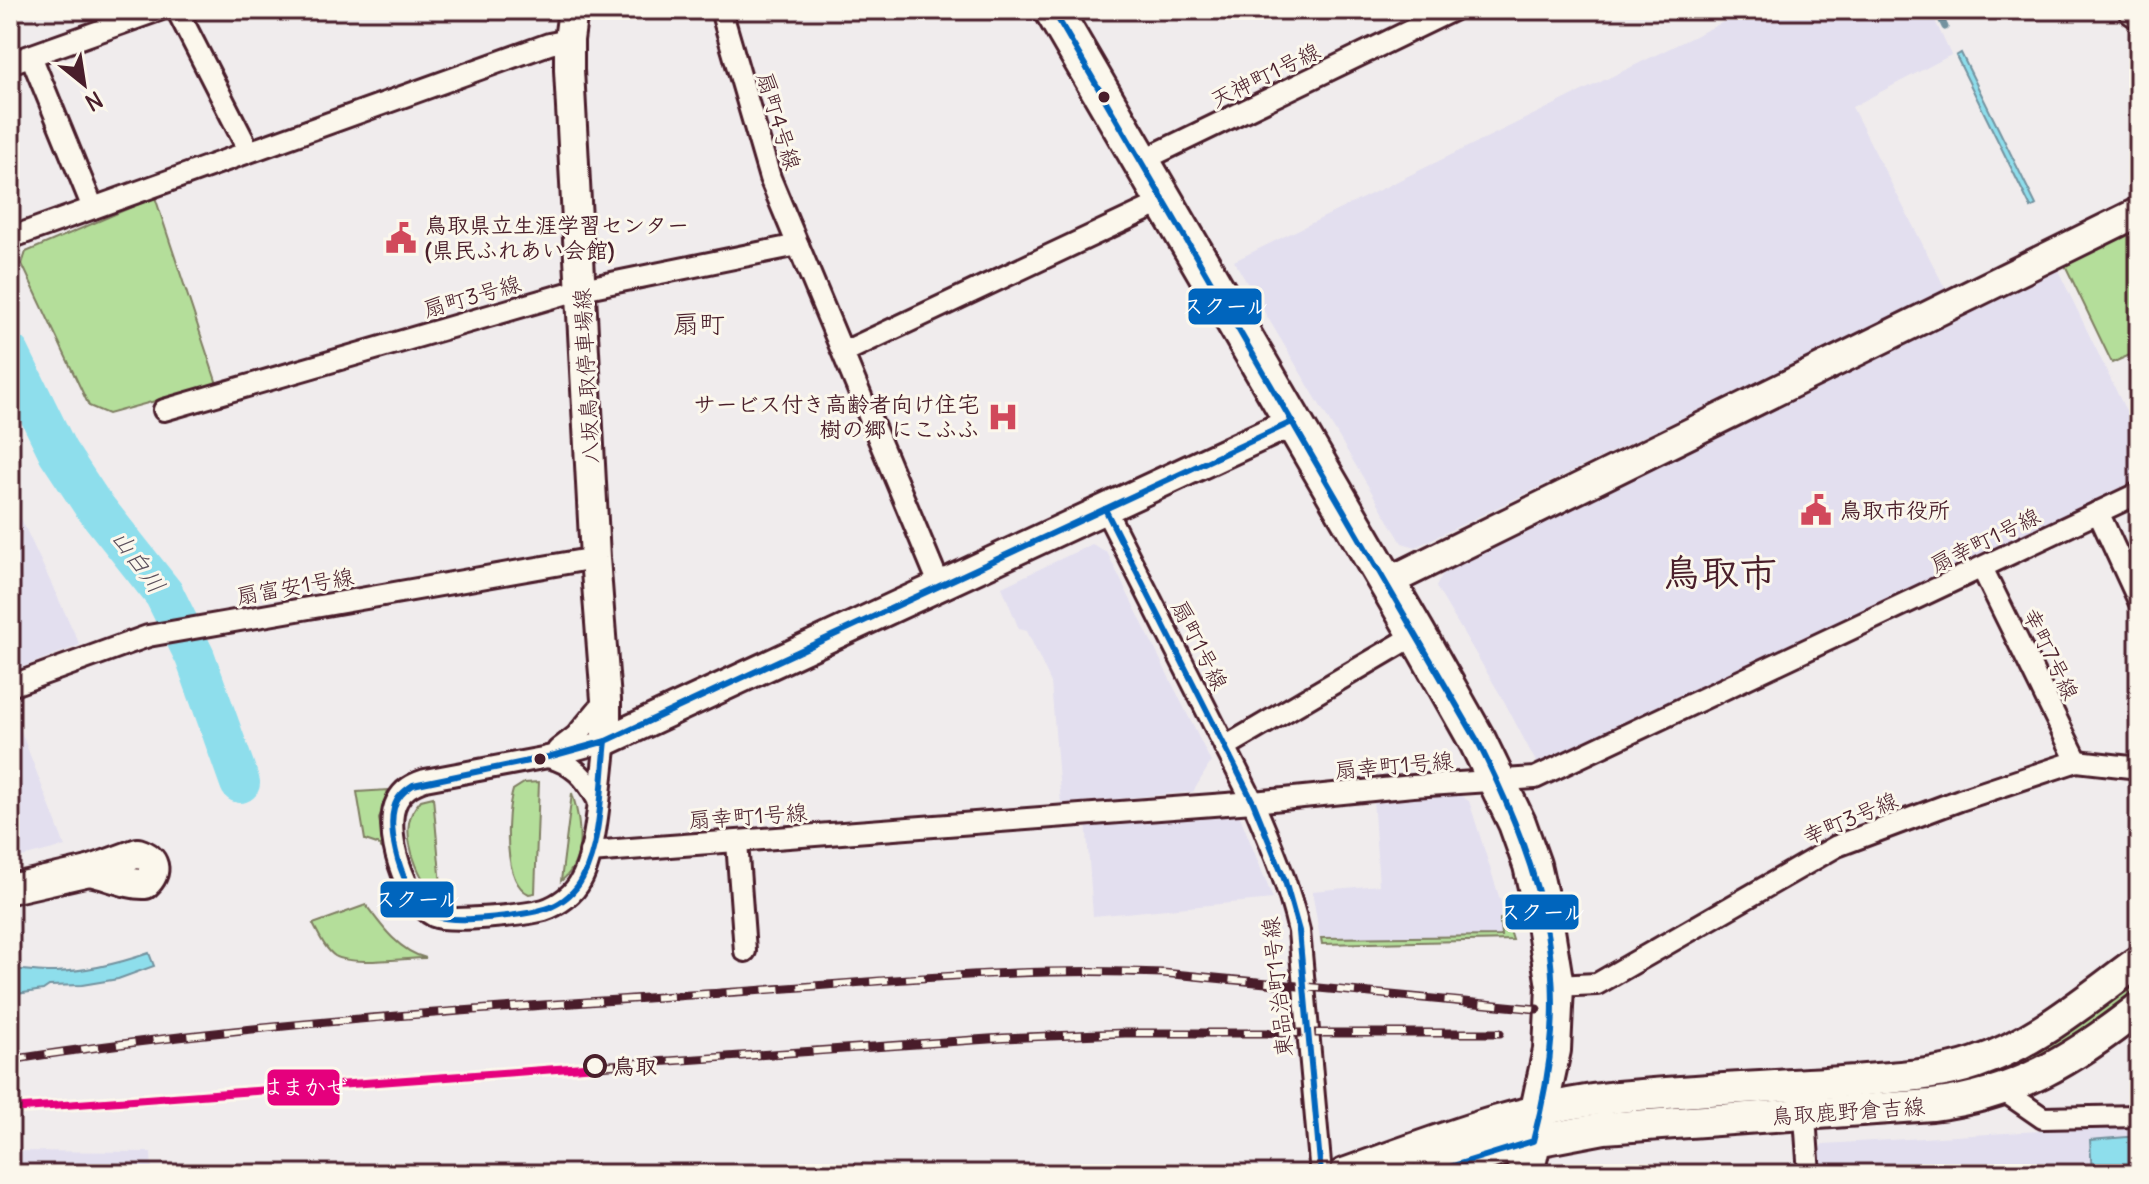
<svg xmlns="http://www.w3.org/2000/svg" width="2149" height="1184" viewBox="0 0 2149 1184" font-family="Delius,'Klee One',sans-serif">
	<rect width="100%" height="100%" fill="#f0eced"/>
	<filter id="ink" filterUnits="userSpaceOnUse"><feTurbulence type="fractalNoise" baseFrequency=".0125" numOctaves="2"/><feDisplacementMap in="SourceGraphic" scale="16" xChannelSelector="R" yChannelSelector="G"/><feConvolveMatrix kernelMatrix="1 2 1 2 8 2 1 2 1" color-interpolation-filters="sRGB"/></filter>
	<g filter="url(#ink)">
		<g fill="#e3dfef">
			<polygon points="1748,10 1930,10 1951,55 1852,107 1946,290 1416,547 1402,543 1234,261"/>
			<polygon points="2057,268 2139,438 2139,479 1537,764 1504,701 1436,587 1442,575 1496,541"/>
			<polygon points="10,495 80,645 10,672"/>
			<polygon points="1092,544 1107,552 1211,762 1193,792 1061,804 1051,683 1027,631 1019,629 1002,587"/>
			<polygon points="10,703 65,846 10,860"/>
			<polygon points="1453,791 1469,801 1513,941 1321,944 1312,891 1379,885 1373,798"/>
			<polygon points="1237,809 1273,899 1093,916 1086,820"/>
			<polygon points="2139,1125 2139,1174 1907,1174 1906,1163 1906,1174 1821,1174 1819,1149 1823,1144"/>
			<polygon points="10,1151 151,1152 152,1174 10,1174"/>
		</g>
		<g fill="#b4de9a" stroke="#7f7e62" stroke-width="2">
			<polygon points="155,197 217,384 108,414 89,406 22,264 26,252"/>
			<polygon points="2139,229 2139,351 2112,363 2065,265"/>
			<path d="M539,782l-4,111 -6,1c-27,-12 -23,-80 -16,-104l11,-7z"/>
			<polygon points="388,790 379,819 386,852 377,844 365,840 357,792"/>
			<path d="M572,793c9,28 15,68 -11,88z"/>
			<path d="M433,797l9,99c-21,-6 -37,-52 -33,-73 1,-9 6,-16 12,-23z"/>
			<path d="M366,905c16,22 33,46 60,53 -21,0 -74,8 -91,-2 -10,-7 -16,-21 -22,-32z"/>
			<polygon points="1506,918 1513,940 1322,944 1321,938 1501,936 1500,919"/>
			<polygon points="2139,977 2139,995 2046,1057 1967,1087 1875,1096"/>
		</g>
		<g fill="#8edeec" stroke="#73929f" stroke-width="2">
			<polygon points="1961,53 2036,205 2031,208 1956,56"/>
			<path d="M149,953l5,13 -36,13 -36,6 -33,1 -6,4 -33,5v-25c16,-1 30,3 45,2 33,-1 62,-8 94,-19z"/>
			<polygon points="2139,1136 2139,1174 2092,1174 2090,1140"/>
		</g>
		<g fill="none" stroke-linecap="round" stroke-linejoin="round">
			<polyline stroke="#73929f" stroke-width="7" points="1937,10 1945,27"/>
			<polyline stroke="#8edeec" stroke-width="40" points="10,354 58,452 91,502 164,594 195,657 240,783"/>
			<defs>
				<g id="street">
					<polyline points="177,10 249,151"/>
					<polyline points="721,10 770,178 940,586"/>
					<polyline points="31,56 93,208"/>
					<polyline points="10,63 159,10"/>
					<polyline points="1141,161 1453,10"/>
					<polyline points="10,238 549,44 569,40"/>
					<polyline points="844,352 1163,202"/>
					<polyline points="164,410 582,289 798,245"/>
					<path d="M1105,509l148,293c18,42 36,84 46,129l22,243"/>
					<polyline points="2098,512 2139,601"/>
					<polyline points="1982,568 2077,761"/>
					<polyline points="10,686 148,636 595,558"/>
					<path d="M606,741c-5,35 -9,111 -25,139 -7,14 -22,25 -37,30 -19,5 -94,13 -110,6 -29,-14 -52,-87 -37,-115 6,-12 16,-17 28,-21l123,-23z"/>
					<polyline points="1225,747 1417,634"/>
					<polyline points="558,750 576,736 606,700"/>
					<path d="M548,757c25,6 38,21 50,43"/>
					<polyline points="737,842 745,951"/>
					<polyline points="590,852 1253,802 1413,786 1535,778 2139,493"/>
					<polyline points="1555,986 1597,984 1837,846 1960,800 2077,761 2139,768"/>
					<polyline points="2004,1091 2043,1118 2139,1116"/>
					<polyline points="1804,1102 1809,1174"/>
				</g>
				<g id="secondary">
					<polyline points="573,10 569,40 569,70 595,558 606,700 606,741 1292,422"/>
					<polyline points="2133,10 2139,14"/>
					<polyline points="1386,583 2139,212"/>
					<path d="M138,853c17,5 21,19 7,31 -17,1 -38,-10 -56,-13z"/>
					<polyline points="10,889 89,871"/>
				</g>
				<g id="primary">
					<path d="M1344,1174c90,-32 179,-68 274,-77 79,-8 158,-10 237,-16 40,-4 82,-5 120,-18 63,-21 111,-64 164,-102"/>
					<path d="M1427,1174l93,-30 84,-16 328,-23c84,-10 141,-45 207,-97"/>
				</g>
				<polyline id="highway" points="1053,10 1417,634 1478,742 1517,823 1532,865 1544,918 1555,986 1552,1050 1525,1174"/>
			</defs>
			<use href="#street" stroke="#4a1f2b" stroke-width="26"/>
			<use href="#secondary" stroke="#4a1f2b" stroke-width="34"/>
			<use href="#primary" stroke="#4a1f2b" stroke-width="36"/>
			<use href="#highway" stroke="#4a1f2b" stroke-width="42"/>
			<use href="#street" stroke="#fbf7ec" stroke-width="20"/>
			<use href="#secondary" stroke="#fbf7ec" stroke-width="28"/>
			<use href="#primary" stroke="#fbf7ec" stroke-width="30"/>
			<use href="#highway" stroke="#fbf7ec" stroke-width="36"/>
			<defs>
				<g id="rail">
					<path d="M10,1060c234,-37 475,-51 711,-67 147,-10 295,-27 442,-20l374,36"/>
					<polyline points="597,1066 1003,1038 1125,1033 1500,1033"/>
				</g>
			</defs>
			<use href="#rail" stroke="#4a1f2b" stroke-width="9"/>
			<use href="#rail" stroke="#fbf7ec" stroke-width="6" stroke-dasharray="18" stroke-linecap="butt"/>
			<defs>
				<g id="bus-1">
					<path d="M1053,10l425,732c70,141 97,243 55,399l-106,33"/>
					<polyline points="1105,509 1253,802 1285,881 1299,931 1321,1174"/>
					<path d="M606,741c-5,42 -4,101 -24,138 -6,12 -19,23 -31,28 -21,8 -95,17 -115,9 -30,-12 -50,-79 -42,-108 3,-11 10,-17 19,-23l135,-28z"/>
					<polyline points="606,741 1292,422"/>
				</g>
			</defs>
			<use href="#bus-1" stroke="#fbf7ec" stroke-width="12"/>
			<use href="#bus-1" stroke="#0065bd" stroke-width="6"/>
			<defs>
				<polyline id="rail-1" points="10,1109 597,1066"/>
			</defs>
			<use href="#rail-1" stroke="#fbf7ec" stroke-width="14"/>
			<use href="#rail-1" stroke="#e5007d" stroke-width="8"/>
		</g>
	</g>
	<defs>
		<symbol id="civic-bare" viewBox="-9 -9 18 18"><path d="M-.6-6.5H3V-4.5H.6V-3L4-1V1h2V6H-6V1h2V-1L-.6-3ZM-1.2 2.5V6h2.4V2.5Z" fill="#d1495b" stroke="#fbf7ec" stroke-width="2.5" paint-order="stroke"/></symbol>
		<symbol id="hospital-bare" viewBox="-9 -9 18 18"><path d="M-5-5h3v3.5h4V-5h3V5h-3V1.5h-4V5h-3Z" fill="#d1495b" stroke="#fbf7ec" stroke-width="2.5" paint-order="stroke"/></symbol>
	</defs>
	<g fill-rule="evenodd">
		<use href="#civic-bare" x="379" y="216" width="44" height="44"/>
		<use href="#hospital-bare" x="981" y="395" width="44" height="44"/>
		<use href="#civic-bare" x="1794" y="488" width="44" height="44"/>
	</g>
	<g fill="#4a1f2b" stroke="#fbf7ec" stroke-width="3">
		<circle cx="1104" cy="97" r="7"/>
		<circle cx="540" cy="759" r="7"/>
	</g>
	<circle fill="#fbf7ec" stroke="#4a1f2b" stroke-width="4" cx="595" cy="1066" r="10"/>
	<g text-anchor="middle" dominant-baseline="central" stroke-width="6" stroke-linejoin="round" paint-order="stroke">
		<g font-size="22" fill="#4a1f2b" stroke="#fbf7ec">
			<text transform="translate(1265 75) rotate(-26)">天神町1号線</text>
			<text transform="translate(779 121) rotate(73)">扇町4号線</text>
			<text transform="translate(472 296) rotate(-16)">扇町3号線</text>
			<text transform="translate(586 376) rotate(-93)">八坂鳥取停車場線</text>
			<text transform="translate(1985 540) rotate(-26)">扇幸町1号線</text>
			<text transform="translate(295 586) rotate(-10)">扇富安1号線</text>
			<text transform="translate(1200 645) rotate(63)">扇町1号線</text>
			<text transform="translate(2051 654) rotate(64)">幸町7号線</text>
			<text transform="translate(1394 765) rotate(-5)">扇幸町1号線</text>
			<text transform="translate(748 816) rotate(-4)">扇幸町1号線</text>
			<text transform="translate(1850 818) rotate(-23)">幸町3号線</text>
			<text transform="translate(1277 987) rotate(-96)">東品治町1号線</text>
			<text transform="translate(1848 1111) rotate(-4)">鳥取鹿野倉吉線</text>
		</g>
		<g font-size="22" font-weight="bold" fill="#4a1f2b" stroke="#fbf7ec" text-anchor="start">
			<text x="425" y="225">鳥取県立生涯学習センター<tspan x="425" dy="25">(県民ふれあい会館)</tspan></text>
			<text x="979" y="404" text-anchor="end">サービス付き高齢者向け住宅<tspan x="979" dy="25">樹の郷 にこふふ</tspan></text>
			<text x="1840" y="510">鳥取市役所</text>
		</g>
		<g font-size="22" font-weight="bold" fill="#4a1f2b" stroke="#fbf7ec" text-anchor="start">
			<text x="613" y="1066">鳥取</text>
		</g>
		<g font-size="24" font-style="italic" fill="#5b4f5b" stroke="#fbf7ec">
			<text transform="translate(139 561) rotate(54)">山白川</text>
		</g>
		<g font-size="26" fill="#4a1f2b" stroke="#fbf7ec">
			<text x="699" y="323">扇町</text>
		</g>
		<g font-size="38" font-weight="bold" fill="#4a1f2b" stroke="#fbf7ec">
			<text x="1720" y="572">鳥取市</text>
		</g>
	</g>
	<g stroke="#fbf7ec" stroke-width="3">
		<rect x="1187" y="287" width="76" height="39" rx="8" fill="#0065bd"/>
		<rect x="379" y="880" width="76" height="39" rx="8" fill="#0065bd"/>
		<rect x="1504" y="893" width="76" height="38" rx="8" fill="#0065bd"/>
		<rect x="266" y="1068" width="75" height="39" rx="8" fill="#e5007d"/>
	</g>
	<g font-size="22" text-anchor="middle" font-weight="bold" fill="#fff">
		<text x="1225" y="314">スクール</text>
		<text x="417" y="907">スクール</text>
		<text x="1542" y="920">スクール</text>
		<text x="304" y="1095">はまかぜ</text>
	</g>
	<rect width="2149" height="1184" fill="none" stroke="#fbf7ec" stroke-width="40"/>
	<rect x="20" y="20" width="2109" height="1144" fill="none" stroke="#4a1f2b" stroke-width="3" filter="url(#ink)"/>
	<g transform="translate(84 84) rotate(150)" stroke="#fbf7ec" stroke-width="6" paint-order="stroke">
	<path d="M0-6L14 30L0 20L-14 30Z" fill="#4a1f2b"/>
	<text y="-12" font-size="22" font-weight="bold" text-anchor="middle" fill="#4a1f2b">N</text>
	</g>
</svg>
